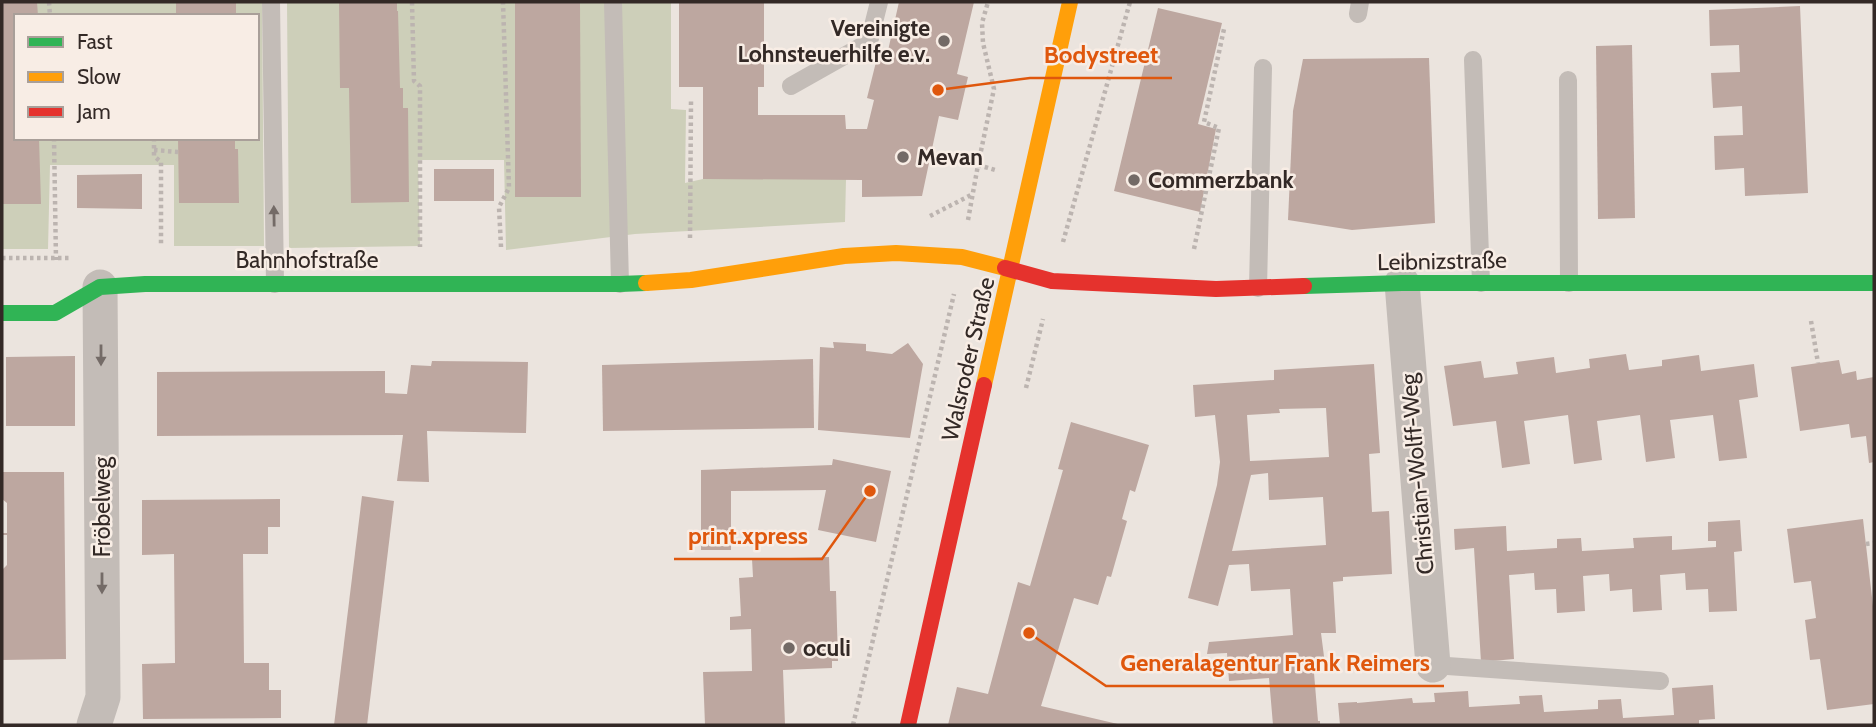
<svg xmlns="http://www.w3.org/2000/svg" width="1876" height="727" viewBox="0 0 1876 727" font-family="Cabin,sans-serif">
	<rect width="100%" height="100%" fill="#ebe4de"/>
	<g fill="#cdcfb9" fill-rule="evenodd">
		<path d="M2,2h260l2,244h-90v-81h-124l-2,84h-46zM16,16h241v122h-241z"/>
		<polygon points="287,2 632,2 632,3 671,3 671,109 686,110 685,183 703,179 846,179 845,222 635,234 506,250 504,160 418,160 420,246 289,248"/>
	</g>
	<g fill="#bda7a0" fill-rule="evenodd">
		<polygon points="2,2 37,2 38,16 16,16 16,138 39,138 41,204 2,204"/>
		<rect x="176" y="2" width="60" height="14"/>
		<polygon points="339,2 397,2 397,11 398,11 400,88 403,88 403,108 408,108 409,202 351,203 349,88 340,88"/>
		<polygon points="515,2 580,2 581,197 515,197"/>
		<polygon points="679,2 764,2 764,87 758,87 758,115 845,115 846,129 867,129 874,100 867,98 878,54 887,55 899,2 974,2 957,74 968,77 958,120 939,116 922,196 862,197 862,180 703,179 703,87 679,87"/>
		<polygon points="1800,6 1808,193 1745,196 1744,168 1715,170 1714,136 1743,135 1742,106 1713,108 1711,73 1740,72 1739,45 1710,46 1709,10"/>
		<polygon points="1158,8 1222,23 1198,124 1216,129 1200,212 1114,191"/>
		<polygon points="1632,45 1635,218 1598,219 1596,46"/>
		<polygon points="1429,58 1435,223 1352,230 1288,220 1293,111 1303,59"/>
		<polygon points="178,138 235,138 235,149 238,149 239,203 179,203"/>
		<rect x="434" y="169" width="60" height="32"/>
		<polygon points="142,174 142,209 77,208 77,175"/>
		<polygon points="833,342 866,344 866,351 892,354 908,343 923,364 910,438 818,430 820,347 834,348"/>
		<polygon points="1626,354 1629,370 1662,366 1662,360 1699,355 1701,371 1754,364 1758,397 1739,400 1747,458 1719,461 1713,415 1670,420 1675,458 1646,462 1640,415 1597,421 1602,460 1574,464 1568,415 1524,421 1530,464 1502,468 1496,421 1453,426 1444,366 1481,361 1484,378 1518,374 1516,362 1554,357 1556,373 1590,368 1589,359"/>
		<polygon points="75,356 75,426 6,426 6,357"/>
		<polygon points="813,359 814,428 603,431 602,365"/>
		<polygon points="1839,360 1842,374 1856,371 1857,380 1874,377 1874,462 1869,463 1866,436 1851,438 1849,424 1800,431 1791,367"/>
		<polygon points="432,361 528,362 526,433 427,431 429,482 397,481 403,435 157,436 157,372 385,371 385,393 406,394 407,394 411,365 431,366"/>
		<path d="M1374,364l6,89 -11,1 3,58 17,-1 3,63 -49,3v4l-10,1 3,51h-15l5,39 -12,1 4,48h2v4h-47l-4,-47 -40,3 -2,-28 -20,1 2,-12 84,-7 -3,-46 -39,2 -2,-27 -20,1 -11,41 -30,-8 29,-113 3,-23 -5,-47 -20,2 -2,-32 81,-5v-10zM1326,408l3,49 -79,4 -3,-46 33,-2 -1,-4zM1268,473l1,27 54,-3 3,48 -94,6 19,-76z"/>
		<polygon points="1071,422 1149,445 1135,492 1130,490 1122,519 1127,521 1111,577 1107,576 1098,605 1074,598 1041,706 1122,725 948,725 957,687 988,694 1018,582 1030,586 1063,470 1058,469"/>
		<polygon points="833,459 891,471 876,542 818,530 826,490 731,491 731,550 701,550 701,470 832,465"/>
		<polygon points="2,472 64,472 66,659 2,660 2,570 7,565 7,535 2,535 2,533 7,533 7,503 2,499"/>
		<polygon points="362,496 394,501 367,725 334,725"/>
		<polygon points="280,499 280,527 268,527 268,554 243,554 244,663 269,663 269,690 281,690 281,718 143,719 142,664 175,663 174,554 142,555 142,500"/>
		<polygon points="1863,519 1874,615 1874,704 1827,710 1820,659 1810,660 1805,620 1816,618 1811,581 1794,583 1787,529"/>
		<polygon points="1740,520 1742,551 1734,552 1737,611 1709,612 1708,589 1686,590 1685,573 1660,575 1662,610 1633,612 1632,589 1610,591 1609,574 1583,576 1585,611 1557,613 1556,589 1535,590 1534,573 1509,575 1514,659 1481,662 1474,548 1455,550 1454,529 1506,526 1507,551 1557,548 1557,539 1581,538 1582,551 1634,548 1633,538 1672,536 1672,550 1716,547 1716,541 1708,541 1708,522"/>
		<polygon points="829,557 830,591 836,591 838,661 832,661 832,668 783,670 785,725 705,725 703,672 752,671 751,629 730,630 730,617 741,616 739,578 753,577 752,559"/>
		<polygon points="1713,685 1715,719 1699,720 1699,725 1340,725 1338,703 1357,702 1357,703 1412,698 1413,703 1435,702 1434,693 1468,691 1469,707 1520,704 1519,696 1542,695 1544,712 1598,709 1598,700 1621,699 1623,718 1674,715 1672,688"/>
	</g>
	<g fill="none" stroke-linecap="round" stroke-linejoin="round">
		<g stroke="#bcb4b0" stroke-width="4.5" stroke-dasharray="3.5 3.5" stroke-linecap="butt">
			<polyline points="49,2 50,16"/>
			<polyline points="412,2 414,81 420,86 420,247"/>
			<polyline points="54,138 56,260"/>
			<polyline points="154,138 154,156 161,162 161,246"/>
			<polyline points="154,150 178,152"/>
			<polyline points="978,165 995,170"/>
			<polyline points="930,216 973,194"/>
			<polyline points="968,220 978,165 994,89 983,43 982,23 988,2"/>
			<polyline points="690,238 691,101"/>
			<polyline points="1063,242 1130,2"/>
			<polyline points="501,247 499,207 509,188 503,2"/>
			<polyline points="1194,249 1219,128 1204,122 1224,29"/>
			<polyline points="2,258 71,258"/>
			<polyline points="1811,321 1818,363"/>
			<polyline points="1026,388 1043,319"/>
			<polyline points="1866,544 1874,543"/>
			<polyline points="853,725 954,294"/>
		</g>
		<g stroke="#c3bcb7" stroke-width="18">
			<polyline points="271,2 275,284"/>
			<polyline points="613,2 620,284"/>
			<polyline points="1358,14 1360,2"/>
			<polyline points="1473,60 1481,283"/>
			<polyline points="1568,80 1569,283"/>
			<polyline points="791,86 869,42 879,2"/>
			<polyline points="1258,288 1263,68"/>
			<polyline points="1433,665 1660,681"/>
		</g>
		<g stroke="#c3bcb7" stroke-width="35">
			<polyline points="1402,283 1433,665"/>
			<polyline points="94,725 103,697 100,287"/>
		</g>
		<g stroke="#30b455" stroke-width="16">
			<polyline points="1304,286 1402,283 1874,283"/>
			<polyline points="2,313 55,313 100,287 145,284 620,284 646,283"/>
		</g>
		<g stroke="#ff9f0a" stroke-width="16">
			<polyline points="646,283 691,280 844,256 896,253 962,257 1005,268"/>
			<polyline points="984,385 1070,2"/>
		</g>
		<g stroke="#e5322d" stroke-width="16">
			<polyline points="1005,268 1052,281 1216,289 1304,286"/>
			<polyline points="908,725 984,385"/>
		</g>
	</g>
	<defs><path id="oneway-solid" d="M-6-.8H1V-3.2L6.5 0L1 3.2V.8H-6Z" transform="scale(1.75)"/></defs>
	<g fill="#746b67">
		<use href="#oneway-solid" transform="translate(274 216) rotate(-91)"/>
		<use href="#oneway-solid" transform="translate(101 355) rotate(90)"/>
		<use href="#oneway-solid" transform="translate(102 583) rotate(90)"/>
	</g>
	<g fill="#736a66" stroke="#f8ede5" stroke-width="2.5">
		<circle cx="944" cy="41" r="7"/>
		<circle cx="903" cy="157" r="7"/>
		<circle cx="1134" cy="180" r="7"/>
		<circle cx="789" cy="648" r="7"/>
	</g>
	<g text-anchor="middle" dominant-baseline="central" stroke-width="5" stroke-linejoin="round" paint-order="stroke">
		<g font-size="23" font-weight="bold" fill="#332926" stroke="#f8ede5" text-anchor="start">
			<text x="930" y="28" text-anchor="end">Vereinigte<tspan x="930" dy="26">Lohnsteuerhilfe e.v.</tspan></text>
			<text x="917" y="157">Mevan</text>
			<text x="1148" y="180">Commerzbank</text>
			<text x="803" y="648">oculi</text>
		</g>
		<g font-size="23" fill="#332926" stroke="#f8ede5">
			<text x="307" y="260">Bahnhofstraße</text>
			<text transform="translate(1442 261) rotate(-1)">Leibnizstraße</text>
			<text transform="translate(968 359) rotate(-77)">Walsroder Straße</text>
			<text transform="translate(1417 474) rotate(-95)">Christian-Wolff-Weg</text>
			<text transform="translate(102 507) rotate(-90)">Fröbelweg</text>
		</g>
	</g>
	<path fill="none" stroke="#df570d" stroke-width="2.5" d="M938 90L1030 78H1172M870 491L822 559H674M1029 633L1106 686H1444"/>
	<g fill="#df570d" stroke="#f8ede5" stroke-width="2.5">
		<circle cx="938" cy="90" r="7"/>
		<circle cx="870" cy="491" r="7"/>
		<circle cx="1029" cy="633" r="7"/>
	</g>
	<g font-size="24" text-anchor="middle" font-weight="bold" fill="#df570d" stroke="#f8ede5" stroke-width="5" stroke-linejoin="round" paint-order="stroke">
		<text x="1101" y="63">Bodystreet</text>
		<text x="748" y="544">print.xpress</text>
		<text x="1275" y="671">Generalagentur Frank Reimers</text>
	</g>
	<rect width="1876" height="727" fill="none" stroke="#332926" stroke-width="7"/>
	<rect x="14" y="14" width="245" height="126" fill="#f8ede5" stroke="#a99f99" stroke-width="2"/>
	<rect x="28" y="37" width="35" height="10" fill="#30b455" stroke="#a99f99" stroke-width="2"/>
	<text x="77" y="49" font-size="21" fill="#332926">Fast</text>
	<rect x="28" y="72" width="35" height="10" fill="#ff9f0a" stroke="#a99f99" stroke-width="2"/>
	<text x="77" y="84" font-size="21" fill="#332926">Slow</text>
	<rect x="28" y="107" width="35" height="10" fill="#e5322d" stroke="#a99f99" stroke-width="2"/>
	<text x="77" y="119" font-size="21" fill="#332926">Jam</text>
</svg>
